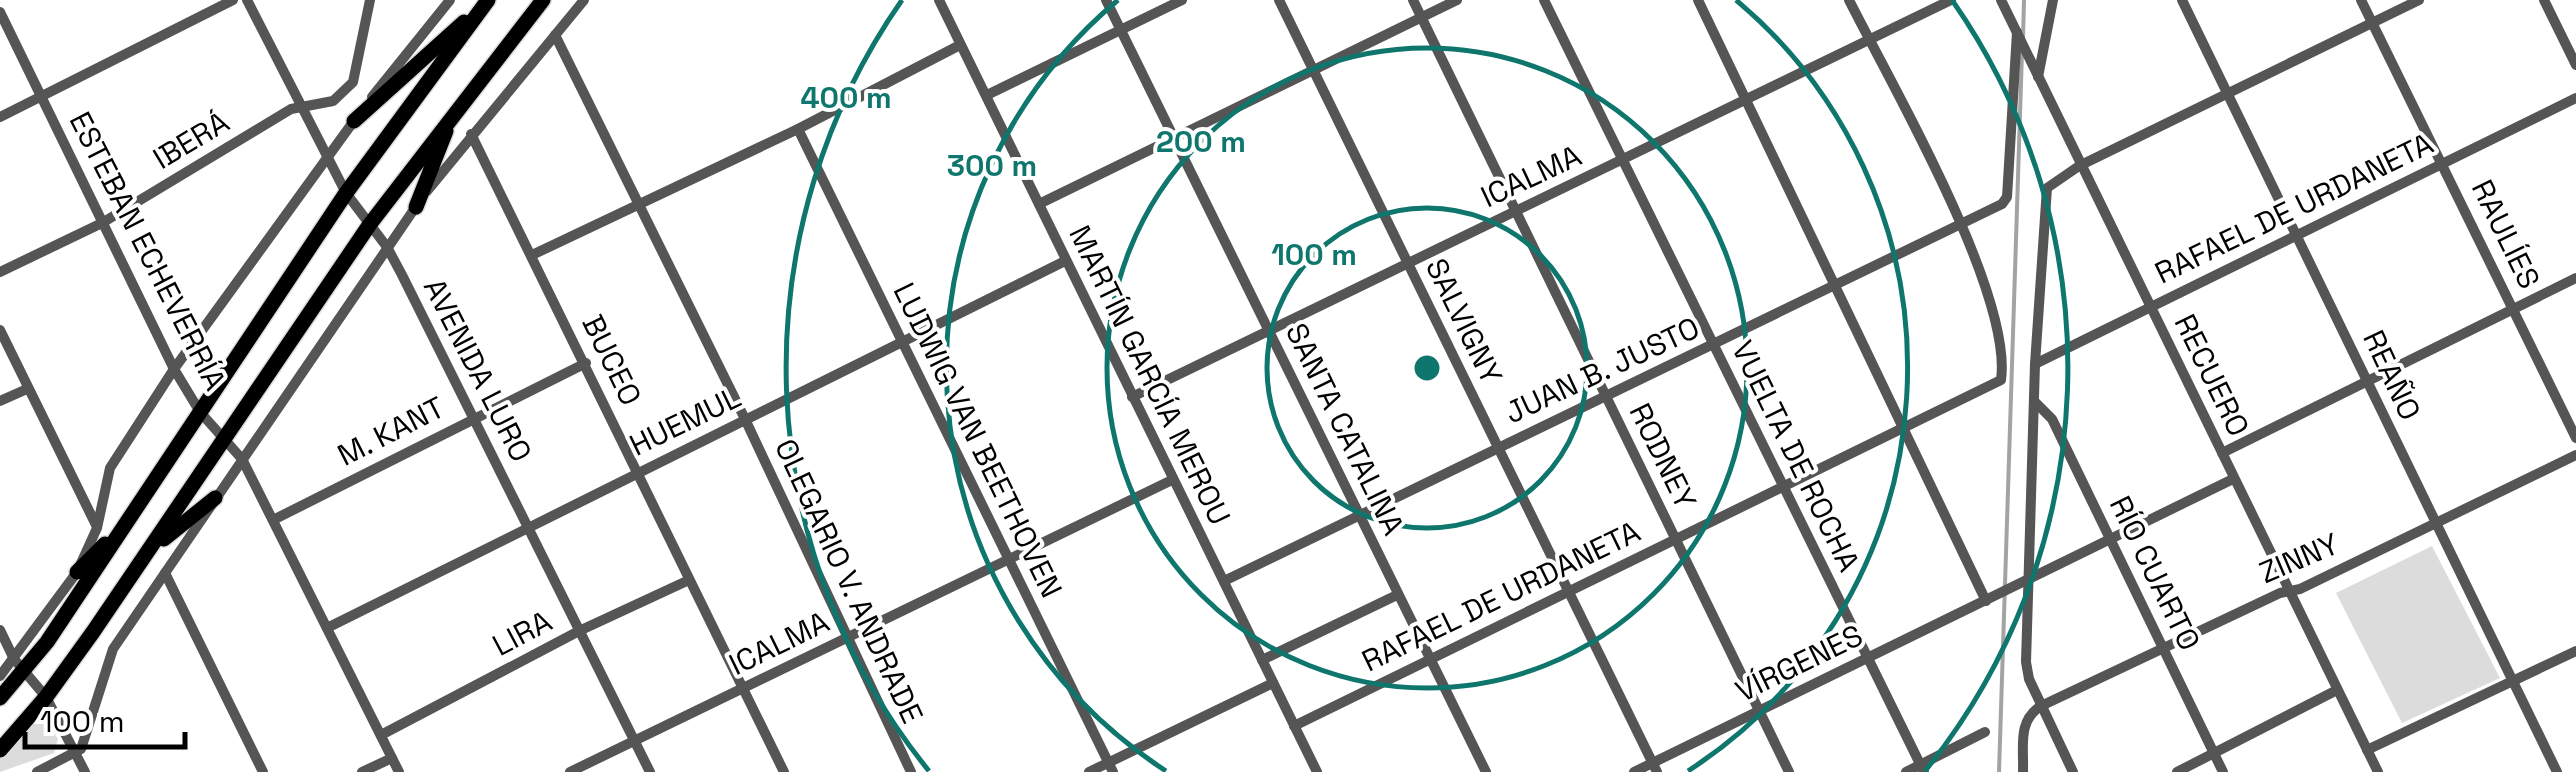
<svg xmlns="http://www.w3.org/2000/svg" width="2576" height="772" viewBox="0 0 2576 772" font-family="'Space Grotesk',sans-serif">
	<rect width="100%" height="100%" fill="#fff"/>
	<g fill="#dcdcdc">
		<polygon points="2432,546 2500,678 2402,723 2336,593"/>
		<polygon points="41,713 58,739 54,753 0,772 0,759"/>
	</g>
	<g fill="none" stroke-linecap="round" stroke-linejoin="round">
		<g stroke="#a3a3a3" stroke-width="4">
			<polyline points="2023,38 2024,0"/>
			<polyline points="1999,772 2022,52"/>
		</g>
		<defs>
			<g id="highway">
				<polyline points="354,121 464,22"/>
				<polyline points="416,207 446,131"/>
				<polyline points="164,539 215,498"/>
				<polyline points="77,572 105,544"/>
				<polyline points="0,698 47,642 346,193 488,0"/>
				<polyline points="0,750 46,697 93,632 370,224 543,0"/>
			</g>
		</defs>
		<use href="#highway" stroke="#dbdbdb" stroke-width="18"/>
		<g stroke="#555" stroke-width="10">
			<polyline points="247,0 346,193 387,247 402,275 650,772"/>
			<polyline points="939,0 1317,772"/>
			<polyline points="1106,0 1486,772"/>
			<polyline points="1279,0 1657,772"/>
			<polyline points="1413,0 1789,772"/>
			<polyline points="1544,0 1924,772"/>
			<polyline points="1698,0 1986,601"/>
			<polyline points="2001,0 2378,772"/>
			<polyline points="2182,0 2557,772"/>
			<polyline points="2361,0 2576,438"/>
			<polyline points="2544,0 2576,65"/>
			<polyline points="0,12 174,369 200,412 242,459 399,772"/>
			<polyline points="555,35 745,419 911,772"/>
			<polyline points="2038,77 2053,0"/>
			<polyline points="987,95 1182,0"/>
			<polyline points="372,97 450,0"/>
			<polyline points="0,117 233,0"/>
			<polyline points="798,129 1113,772"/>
			<polyline points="471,134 784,772"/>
			<polyline points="427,191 584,0"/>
			<polyline points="1039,204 1457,0"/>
			<polyline points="532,255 798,129 960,45"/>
			<polyline points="0,272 102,223 291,109 333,101 353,82 370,0"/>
			<polyline points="0,330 97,527"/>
			<polyline points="2035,364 2576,98"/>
			<polyline points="1132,397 1951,0"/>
			<polyline points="0,401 27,389"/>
			<polyline points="2035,402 2052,419 2223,772"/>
			<polyline points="2222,453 2576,278"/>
			<polyline points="273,520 586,363"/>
			<polyline points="165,573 263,772"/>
			<polyline points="1224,581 2002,204 2007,197 2017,32"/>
			<polyline points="327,628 1065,261"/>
			<polyline points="0,630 14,659 46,697 85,772"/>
			<polyline points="1262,660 1397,595"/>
			<polyline points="0,676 77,572 97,528 110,468 174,369 356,118"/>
			<path d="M1294,726l707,-346c12,-87 -110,-296 -152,-380"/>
			<polyline points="381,735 579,631 689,580"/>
			<polyline points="2367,750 2576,651"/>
			<polyline points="37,772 81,749 113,649 417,205"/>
			<polyline points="362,772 392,758"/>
			<polyline points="570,772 1172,480"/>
			<polyline points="1089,772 1273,683"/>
			<polyline points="1634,772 2233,479"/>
			<polyline points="1906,772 1985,732"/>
			<path d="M2023,772c1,-25 -6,-51 18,-66l239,-113 20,-4 276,-134"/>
			<polyline points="2073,772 2029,679 2026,662 2035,364 2047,188 2079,166 2419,0"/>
			<polyline points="2177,772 2337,690"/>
		</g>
		<use href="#highway" stroke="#000" stroke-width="15"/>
	</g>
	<g fill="none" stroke="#0f766e" stroke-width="5">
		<circle cx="1427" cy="368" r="160"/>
		<circle cx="1427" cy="368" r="320"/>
		<path d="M1166 771A480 480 0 0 1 1118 0M1736 0A480 480 0 0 1 1688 771"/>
		<path d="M929 771A641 641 0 0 1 902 0M1952 0A641 641 0 0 1 1925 771"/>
	</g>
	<g text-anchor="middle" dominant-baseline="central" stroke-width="8" stroke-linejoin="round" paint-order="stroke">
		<g font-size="30" fill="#000" stroke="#fff">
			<text transform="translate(191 140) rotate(-31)">IBERÁ</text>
			<text transform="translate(1531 176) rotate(-25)">ICALMA</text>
			<text transform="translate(2294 208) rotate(-26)">RAFAEL DE URDANETA</text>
			<text transform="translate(2506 234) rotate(64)">RAULÍES</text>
			<text transform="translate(148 251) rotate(63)">ESTEBAN ECHEVERRÍA</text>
			<text transform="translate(1464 321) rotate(64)">SALVIGNY</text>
			<text transform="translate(612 360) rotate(64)">BUCEO</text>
			<text transform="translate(478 370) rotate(63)">AVENIDA LURO</text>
			<text transform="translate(1602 370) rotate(-25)">JUAN B. JUSTO</text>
			<text transform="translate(1150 375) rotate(64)">MARTÍN GARCÍA MEROU</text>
			<text transform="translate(2212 375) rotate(64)">RECUERO</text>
			<text transform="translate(2392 375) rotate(65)">REAÑO</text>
			<text transform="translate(685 421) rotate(-26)">HUEMUL</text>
			<text transform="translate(1345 429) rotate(64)">SANTA CATALINA</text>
			<text transform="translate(391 431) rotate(-27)">M. KANT</text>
			<text transform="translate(978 440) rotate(64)">LUDWIG VAN BEETHOVEN</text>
			<text transform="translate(1663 456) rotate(64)">RODNEY</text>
			<text transform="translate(1796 456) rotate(64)">VUELTA DE ROCHA</text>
			<text transform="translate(2299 558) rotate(-23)">ZINNY</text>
			<text transform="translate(2155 573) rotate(64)">RÍO CUARTO</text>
			<text transform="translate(849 581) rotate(65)">OLEGARIO V. ANDRADE</text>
			<text transform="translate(1501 596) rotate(-26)">RAFAEL DE URDANETA</text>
			<text transform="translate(522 633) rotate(-28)">LIRA</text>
			<text transform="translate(779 643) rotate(-26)">ICALMA</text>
			<text transform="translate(1799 663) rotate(-26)">VÍRGENES</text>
		</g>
	</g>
	<circle cx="1427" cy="368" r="15" fill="#0f766e" stroke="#fff" stroke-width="5"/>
	<g font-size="30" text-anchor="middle" font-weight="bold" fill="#0f766e" stroke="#fff" stroke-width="8" stroke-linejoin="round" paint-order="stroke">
		<text x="846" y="108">400 m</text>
		<text x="1201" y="152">200 m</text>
		<text x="992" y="176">300 m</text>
		<text x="1314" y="265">100 m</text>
	</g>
	<path d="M25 732v15h160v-15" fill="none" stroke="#000000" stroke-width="5"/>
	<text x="40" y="732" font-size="30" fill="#000000" stroke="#ffffff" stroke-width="8" paint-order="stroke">100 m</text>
</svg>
